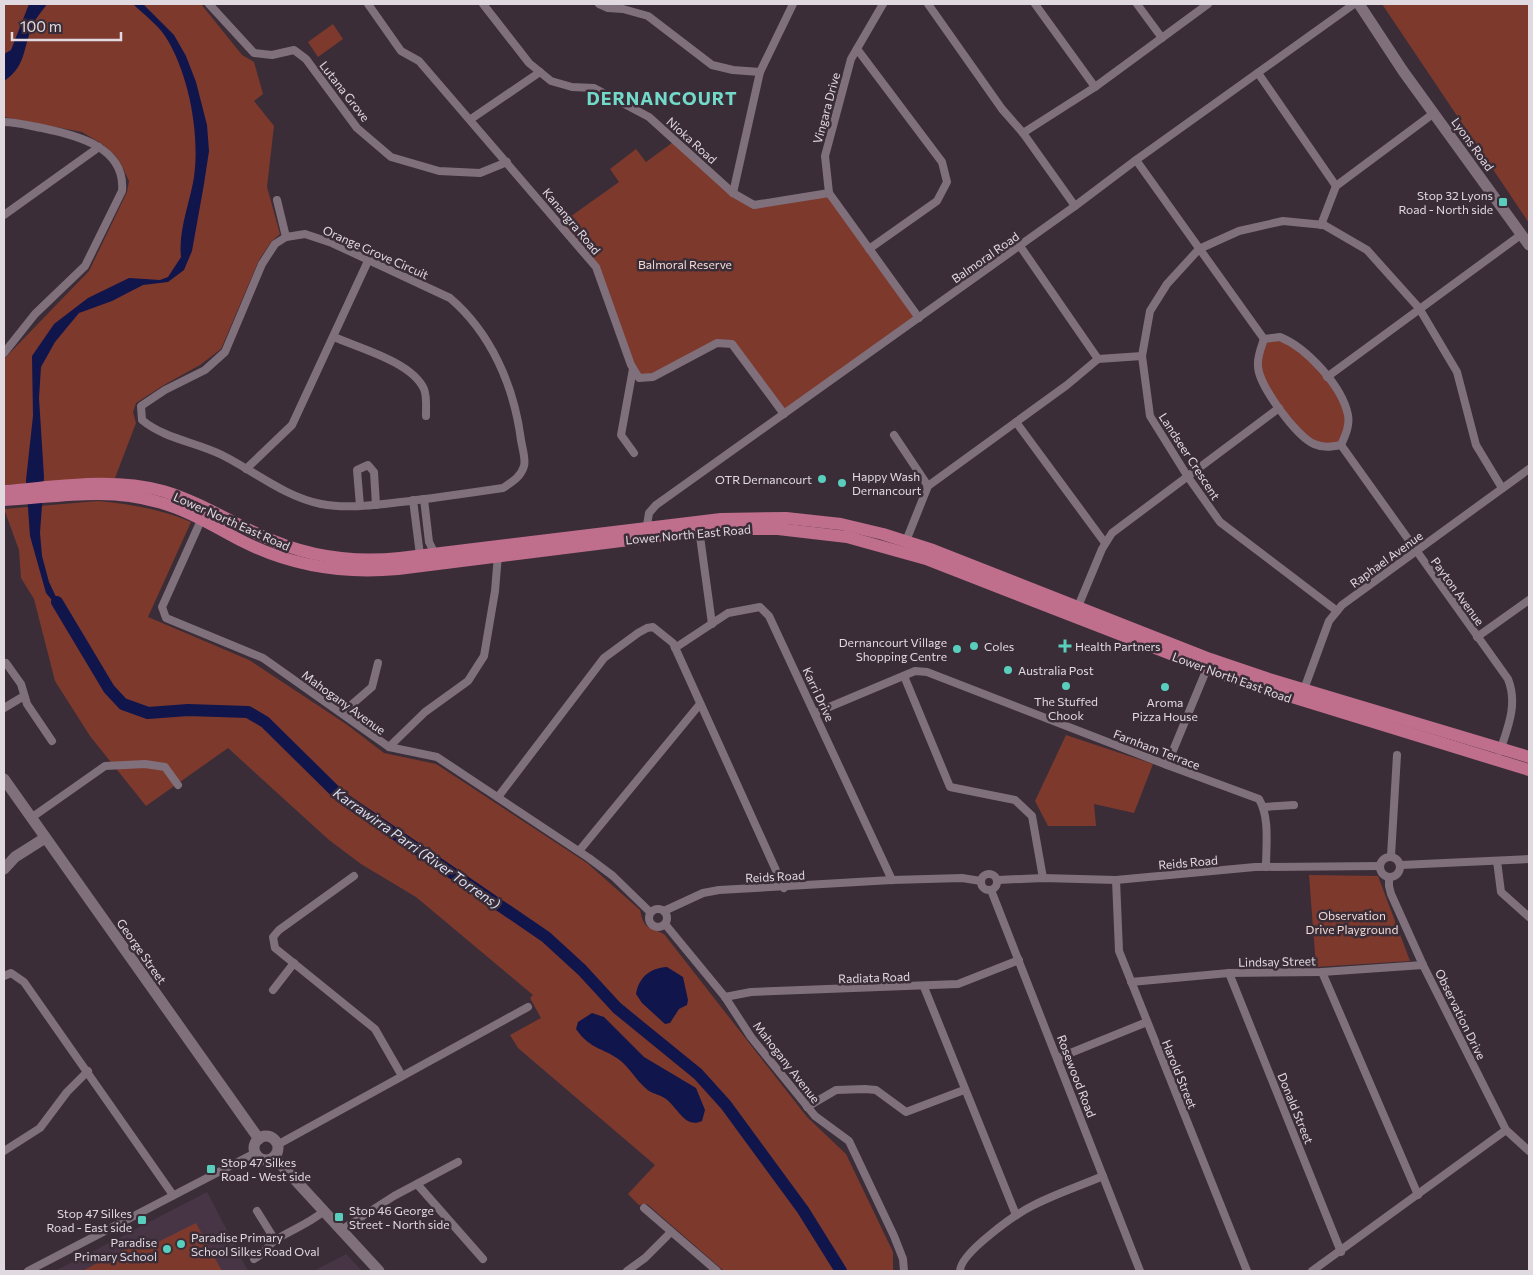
<svg xmlns="http://www.w3.org/2000/svg" width="1533" height="1275" viewBox="0 0 1533 1275" font-family="Commissioner,sans-serif">
	<rect width="100%" height="100%" fill="#3a2d38"/>
	<g fill="#473545">
		<polygon points="207,1192 248,1271 55,1271"/>
		<polygon points="346,1254 362,1271 314,1271"/>
	</g>
	<g fill="#7e392d">
		<polygon points="4,4 201,4 242,55 254,62 263,94 254,101 274,126 267,187 280,234 271,242 259,260 221,349 200,365 164,385 136,403 133,412 136,423 115,478 4,485 4,359 89,271 127,192 129,181 123,168 116,156 102,144 82,132 4,117"/>
		<polygon points="1382,4 1529,4 1529,223"/>
		<polygon points="333,24 343,39 318,57 308,42"/>
		<polygon points="676,140 733,193 754,205 829,193 919,318 784,414 732,344 717,343 653,377 639,378 596,267 560,224 619,182 610,169 636,149 646,162"/>
		<path d="M1280,337c34,14 52,49 68,80l-7,28 -14,3 -27,-13 -37,-54 -4,-28 5,-14z"/>
		<path d="M98,501c33,3 62,8 93,21l-43,95 101,43 97,64 38,29 52,11 151,99 53,47c4,20 8,16 24,24l143,183 39,37 47,98v19h-169l-77,-67 -8,1 -11,-11 27,-29 -137,-117 -8,-13 31,-17 -11,-20 3,-3 -117,-98 -55,-33 -32,-24 -101,-92 -82,58 -56,-70 -35,-55 -21,-82 -13,-21 -2,-28 -15,-41z"/>
		<polygon points="1066,735 1153,764 1134,813 1094,804 1096,826 1048,826 1035,801"/>
		<polygon points="1309,875 1378,876 1410,961 1316,967"/>
		<polygon points="196,1223 222,1271 82,1271 142,1240 146,1248"/>
	</g>
	<g fill="#10154c">
		<path d="M29,4h18c-5,7 -12,15 -15,23 -9,21 -6,40 -28,54v-27l7,-4z"/>
		<path d="M133,4h10l31,31 12,21 10,26 11,43 2,26 -5,33 -12,67 -8,19 -16,12 -25,3 -31,16 -33,12 -24,29 -14,25 -2,31 5,79 -4,56 2,23 7,26 16,34 -19,-23 -16,-57 -4,-56 7,-64 -1,-60 22,-32 34,-26 41,-20 31,2 8,-3 13,-20c-3,-27 9,-54 13,-80 6,-43 -5,-104 -29,-141 -8,-12 -22,-22 -32,-32z"/>
		<path d="M667,967l16,10 5,23 -1,5 -8,4 -9,14 -5,1 -23,-21 -6,-9c3,-17 14,-26 31,-27z"/>
		<path d="M592,1013l12,4 40,40 52,31 9,22 -3,11c-17,8 -24,-13 -36,-22 -5,-4 -12,-5 -17,-8 -11,-8 -17,-20 -27,-29 -16,-14 -31,-11 -46,-33l2,-7z"/>
	</g>
	<g fill="none" stroke-linecap="round" stroke-linejoin="round">
		<polyline stroke="#10154c" stroke-width="12" points="57,602 109,689 123,704 148,713 188,710 248,712 265,722 341,797 546,937 582,970 617,1008 698,1074 726,1105 803,1210 841,1271"/>
		<g stroke="#7f707c" stroke-width="8">
			<polyline points="209,4 254,53 272,55 294,50 306,59 357,128 391,157 439,171 480,173 507,162"/>
			<polyline points="368,4 401,51 419,61 596,267 631,365 639,378 653,377 717,343 732,344 784,414"/>
			<polyline points="483,4 529,63 551,81 572,87 594,88 649,117 733,193 754,205 829,193"/>
			<polyline points="599,4 608,8 623,9 648,16 712,65 733,70 760,72"/>
			<polyline points="883,4 851,59 825,156 829,193 919,318"/>
			<polyline points="928,4 1002,109 1023,133 1075,206"/>
			<polyline points="1035,4 1095,87"/>
			<polyline points="1137,4 1162,38"/>
			<polyline points="857,49 942,162 947,182 937,201 869,249"/>
			<polyline points="1258,73 1336,186"/>
			<polyline points="471,119 540,72"/>
			<path d="M4,122c13,0 26,4 38,6 34,7 84,19 80,63l-37,75 -50,48 -31,39"/>
			<polyline points="1023,133 1095,87 1208,4"/>
			<polyline points="1136,160 1264,339"/>
			<polyline points="733,193 760,72 793,4"/>
			<polyline points="277,200 286,237"/>
			<polyline points="4,215 99,147"/>
			<polyline points="1321,225 1336,186 1434,113"/>
			<path d="M305,234l27,9 118,55c41,35 64,88 71,142 1,7 5,19 3,26 -3,11 -12,16 -21,22 -34,5 -68,10 -102,14 -26,3 -54,7 -80,2 -36,-7 -67,-33 -99,-49 -26,-13 -57,-16 -80,-35l-1,-14 24,-16 40,-20 20,-18 37,-88 13,-20 11,-7z"/>
			<polyline points="1020,246 1098,359 1142,356"/>
			<path d="M334,337c25,11 78,25 90,52 3,7 2,19 2,27"/>
			<path d="M1280,337c27,11 62,49 68,78 2,11 -3,21 -7,30 -10,2 -18,3 -27,-1 -17,-7 -56,-59 -56,-78 -1,-9 3,-18 6,-27z"/>
			<polyline points="633,369 621,435 634,453"/>
			<polyline points="1327,377 1522,234"/>
			<polyline points="1016,422 1105,543"/>
			<polyline points="894,435 928,486"/>
			<path d="M1341,445l167,234c10,25 0,48 -8,72"/>
			<polyline points="246,469 292,425 368,261"/>
			<polyline points="424,499 429,542 435,554"/>
			<polyline points="413,500 420,555 423,558"/>
			<polyline points="360,506 357,470 368,465 374,472 376,505"/>
			<polyline points="202,518 162,607 166,618 263,658 389,747 437,757 589,858 613,876 650,912"/>
			<polyline points="699,529 712,624"/>
			<polyline points="646,531 649,513 656,505 1075,206 1136,160 1354,4"/>
			<polyline points="906,541 928,486 1067,385 1098,359"/>
			<polyline points="1077,609 1102,549 1112,533 1279,408"/>
			<polyline points="1337,611 1220,522 1188,477 1150,416 1142,356 1150,311 1167,284 1199,249 1239,231 1283,221 1324,225 1367,250 1419,308 1457,372 1476,445 1502,488"/>
			<polyline points="1477,637 1529,600"/>
			<polyline points="675,648 728,613 760,607 769,616 892,880"/>
			<polyline points="6,663 21,684 27,704 52,741"/>
			<polyline points="904,676 950,787 1015,800 1032,816 1043,878"/>
			<polyline points="1303,692 1329,621 1342,605 1529,469"/>
			<polyline points="4,708 24,696"/>
			<polyline points="342,713 372,687 378,663"/>
			<path d="M815,713l100,-42 12,1 240,93 92,34c11,19 7,46 7,68"/>
			<polyline points="389,747 425,712 468,681 484,656 495,591 498,555"/>
			<polyline points="1167,765 1208,666"/>
			<polyline points="498,797 604,658 638,633 647,628 653,627 673,643 784,888"/>
			<polyline points="1264,807 1294,805"/>
			<polyline points="31,818 105,766 145,764 165,767 178,785"/>
			<polyline points="579,851 700,704"/>
			<polyline points="1391,856 1397,755"/>
			<circle cx="1390" cy="867" r="10"/>
			<polyline points="1497,861 1501,892 1529,917"/>
			<polyline points="1401,865 1529,859"/>
			<circle cx="989" cy="882" r="8"/>
			<polyline points="354,876 279,930 273,937 275,948 375,1029 402,1076"/>
			<polyline points="1389,877 1389,886 1391,894 1423,965 1506,1130 1529,1151"/>
			<polyline points="998,880 1043,878 1116,880 1255,867 1380,866"/>
			<polyline points="1116,880 1119,951 1247,1271"/>
			<polyline points="991,890 1140,1271"/>
			<circle cx="658" cy="918" r="9"/>
			<polyline points="664,911 703,893 719,890 892,880 962,878 981,881"/>
			<polyline points="665,924 725,997 751,1037 815,1116 849,1141 894,1236 903,1259 904,1271"/>
			<polyline points="1322,972 1418,1195"/>
			<polyline points="1229,973 1341,1252"/>
			<polyline points="4,976 11,973 24,982 173,1195"/>
			<polyline points="1131,982 1229,973 1322,972 1423,965"/>
			<polyline points="924,987 1016,1215"/>
			<polyline points="273,990 294,963"/>
			<polyline points="725,997 751,992 958,984 1019,960"/>
			<polyline points="1058,1058 1147,1022"/>
			<polyline points="807,1107 836,1090 865,1089 876,1090 906,1112 964,1090"/>
			<polyline points="277,1145 528,1007"/>
			<polyline points="4,1151 40,1128 67,1092 88,1071"/>
			<polyline points="417,1184 483,1259"/>
			<polyline points="644,1208 717,1271"/>
			<polyline points="257,1211 275,1240"/>
			<polyline points="341,1230 394,1196 458,1162"/>
			<path d="M254,1259c13,-7 14,-15 23,-20 16,-10 33,-16 47,-28"/>
			<polyline points="28,1271 255,1153"/>
			<polyline points="627,1271 645,1258 670,1233"/>
			<path d="M960,1271c0,-18 56,-57 72,-65 23,-12 48,-20 71,-30"/>
			<polyline points="1312,1271 1506,1130"/>
		</g>
		<g stroke="#7f707c" stroke-width="11">
			<polyline points="1359,4 1403,71 1529,245"/>
			<polyline points="4,779 259,1139"/>
			<polyline points="4,869 15,857 45,838"/>
			<circle cx="266" cy="1148" r="12"/>
			<polyline points="274,1157 379,1271"/>
		</g>
		<g stroke="#bf6f8c" stroke-width="12">
			<path d="M4,491c53,-4 106,-14 159,0 34,10 64,29 97,44 44,21 92,28 140,23l321,-39 65,-1 55,6 42,10 50,16 277,109 59,20 260,78"/>
			<path d="M4,500c52,-3 103,-13 154,2 31,8 57,25 86,40 48,24 101,32 154,27l319,-40h61l69,8 79,22 314,122 289,89"/>
		</g>
	</g>
	<g fill="#5acebd" stroke="#3a2d38" stroke-width="2">
		<rect x="1498" y="197" width="10" height="10" rx="2.5"/>
		<circle cx="822" cy="479" r="5"/>
		<circle cx="842" cy="483" r="5"/>
		<circle cx="974" cy="646" r="5"/>
		<path d="M1062.5 638.5h5v5h5v5h-5v5h-5v-5h-5v-5h5z"/>
		<circle cx="957" cy="649" r="5"/>
		<circle cx="1008" cy="670" r="5"/>
		<circle cx="1066" cy="686" r="5"/>
		<circle cx="1165" cy="687" r="5"/>
		<rect x="206" y="1164" width="10" height="10" rx="2.5"/>
		<rect x="334" y="1212" width="10" height="10" rx="2.5"/>
		<rect x="137" y="1215" width="10" height="10" rx="2.5"/>
		<circle cx="181" cy="1244" r="5"/>
		<circle cx="167" cy="1249" r="5"/>
	</g>
	<g text-anchor="middle" dominant-baseline="central" stroke-width="5" stroke-linejoin="round" paint-order="stroke">
		<g font-size="12" fill="#e1d9e0" stroke="#3a2d38">
			<text transform="translate(345 91) rotate(52)">Lutana Grove</text>
			<text transform="translate(826 108) rotate(-75)">Vingara Drive</text>
			<text transform="translate(692 140) rotate(42)">Nioka Road</text>
			<text transform="translate(1473 144) rotate(54)">Lyons Road</text>
			<text transform="translate(572 221) rotate(50)">Kanangra Road</text>
			<text transform="translate(376 252) rotate(24)">Orange Grove Circuit</text>
			<text transform="translate(985 257) rotate(-35)">Balmoral Road</text>
			<text transform="translate(1190 456) rotate(57)">Landseer Crescent</text>
			<text transform="translate(232 521) rotate(24)">Lower North East Road</text>
			<text transform="translate(688 534) rotate(-5)">Lower North East Road</text>
			<text transform="translate(1386 559) rotate(-36)">Raphael Avenue</text>
			<text transform="translate(1458 591) rotate(54)">Payton Avenue</text>
			<text transform="translate(1232 677) rotate(20)">Lower North East Road</text>
			<text transform="translate(819 694) rotate(65)">Karri Drive</text>
			<text transform="translate(344 702) rotate(36)">Mahogany Avenue</text>
			<text transform="translate(1157 749) rotate(21)">Farnham Terrace</text>
			<text transform="translate(1188 862) rotate(-5)">Reids Road</text>
			<text transform="translate(775 876) rotate(-3)">Reids Road</text>
			<text transform="translate(142 951) rotate(55)">George Street</text>
			<text transform="translate(1277 961) rotate(-1)">Lindsay Street</text>
			<text transform="translate(874 977) rotate(-2)">Radiata Road</text>
			<text transform="translate(1461 1014) rotate(64)">Observation Drive</text>
			<text transform="translate(787 1062) rotate(52)">Mahogany Avenue</text>
			<text transform="translate(1180 1074) rotate(68)">Harold Street</text>
			<text transform="translate(1077 1076) rotate(69)">Rosewood Road</text>
			<text transform="translate(1296 1108) rotate(68)">Donald Street</text>
		</g>
		<g font-size="12" fill="#e1d9e0" stroke="#3a2d38" text-anchor="start">
			<text x="1493" y="195" text-anchor="end">Stop 32 Lyons<tspan x="1493" dy="14">Road - North side</tspan></text>
			<text x="852" y="476">Happy Wash<tspan x="852" dy="14">Dernancourt</tspan></text>
			<text x="812" y="479" text-anchor="end">OTR Dernancourt</text>
			<text x="947" y="642" text-anchor="end">Dernancourt Village<tspan x="947" dy="14">Shopping Centre</tspan></text>
			<text x="984" y="646">Coles</text>
			<text x="1075" y="646">Health Partners</text>
			<text x="1018" y="670">Australia Post</text>
			<text x="1066" y="701" text-anchor="middle">The Stuffed<tspan x="1066" dy="14">Chook</tspan></text>
			<text x="1165" y="702" text-anchor="middle">Aroma<tspan x="1165" dy="14">Pizza House</tspan></text>
			<text x="221" y="1162">Stop 47 Silkes<tspan x="221" dy="14">Road - West side</tspan></text>
			<text x="349" y="1210">Stop 46 George<tspan x="349" dy="14">Street - North side</tspan></text>
			<text x="132" y="1213" text-anchor="end">Stop 47 Silkes<tspan x="132" dy="14">Road - East side</tspan></text>
			<text x="191" y="1237">Paradise Primary<tspan x="191" dy="14">School Silkes Road Oval</tspan></text>
			<text x="157" y="1242" text-anchor="end">Paradise<tspan x="157" dy="14">Primary School</tspan></text>
		</g>
		<g font-size="12" fill="#f1dad5" stroke="#3a2d38">
			<text x="685" y="264">Balmoral Reserve</text>
			<text x="1352" y="915">Observation<tspan x="1352" dy="14">Drive Playground</tspan></text>
		</g>
		<g font-size="14" font-style="italic" fill="#d9dff2" stroke="#3a2d38">
			<text transform="translate(417 848) rotate(35)">Karrawirra Parri (River Torrens)</text>
		</g>
		<g font-size="18" font-weight="bold" letter-spacing="1" fill="#72daca" stroke="#3a2d38">
			<text x="662" y="98">DERNANCOURT</text>
		</g>
	</g>
	<rect width="1533" height="1275" fill="none" stroke="#e1d9e0" stroke-width="10"/>
	<path d="M12 32v8h109v-8" fill="none" stroke="#e1d9e0" stroke-width="2.5"/>
	<text x="20" y="32" font-size="15" fill="#e1d9e0" stroke="#3a2d38" stroke-width="4" paint-order="stroke">100 m</text>
</svg>
